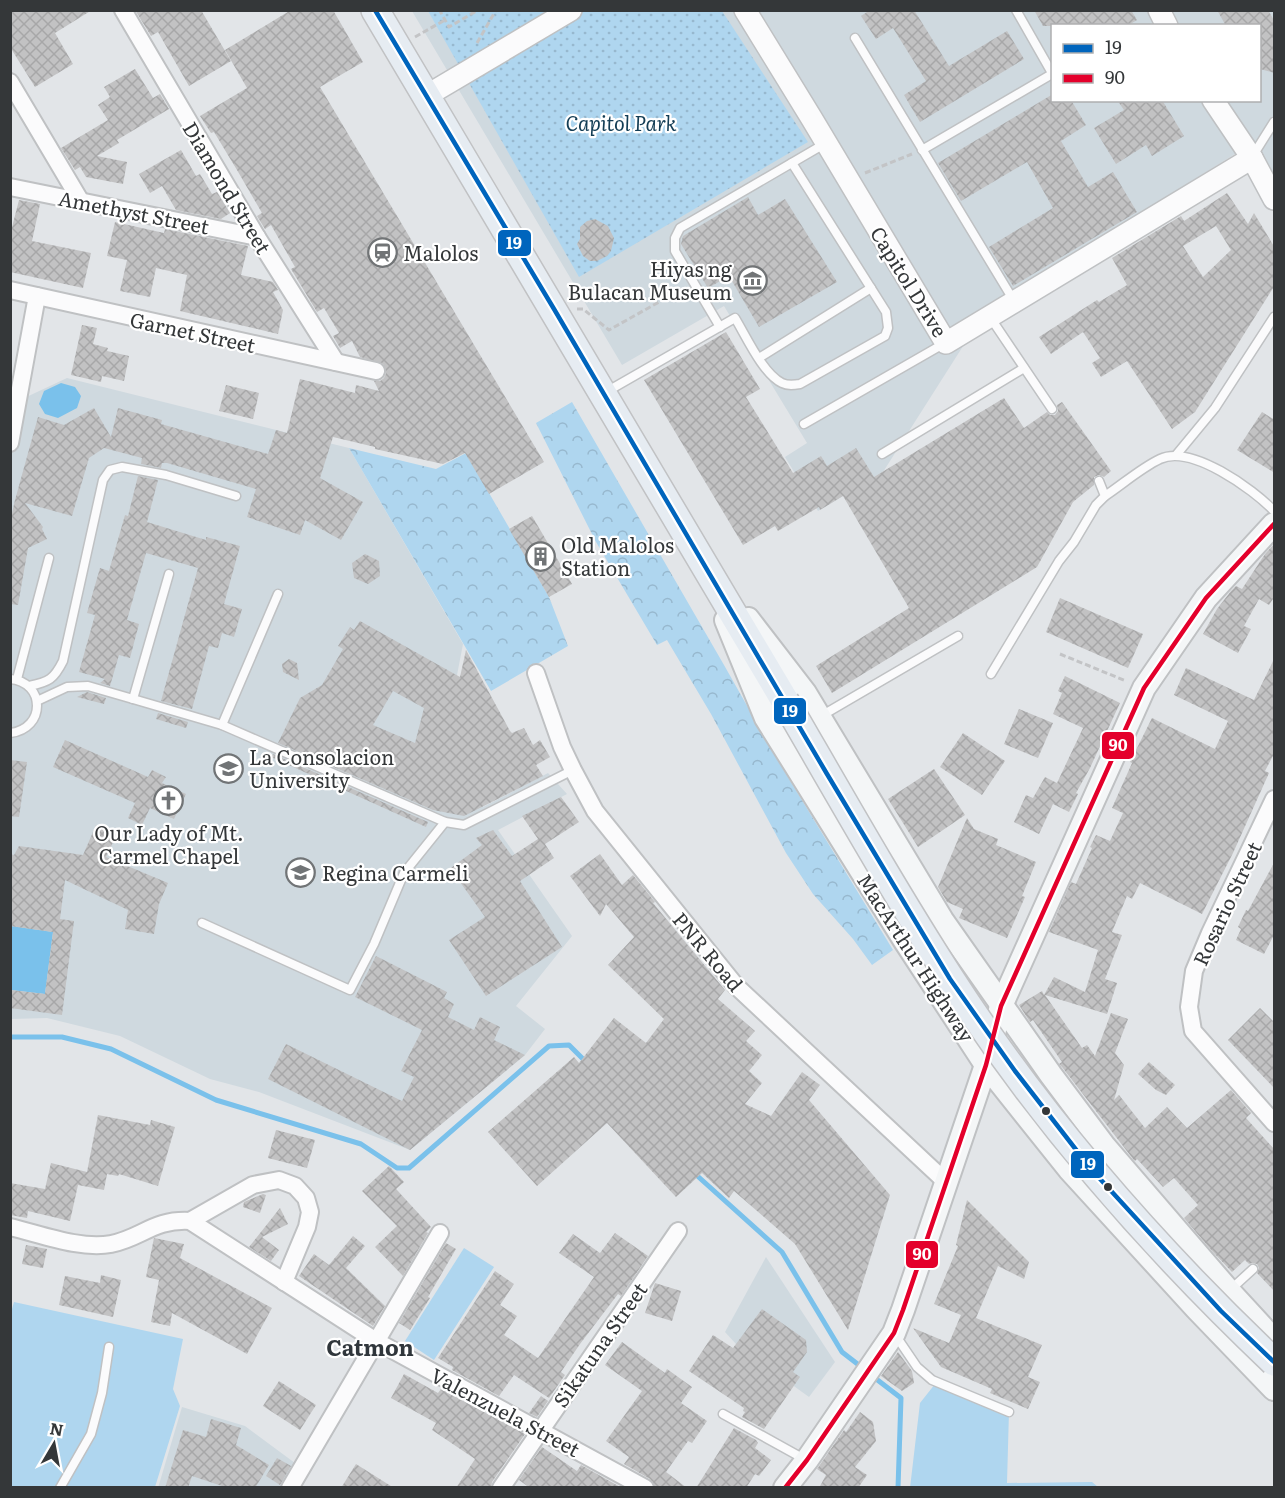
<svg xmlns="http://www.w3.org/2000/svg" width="1285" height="1498" viewBox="0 0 1285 1498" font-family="Literata,serif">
	<defs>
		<pattern id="forest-crowns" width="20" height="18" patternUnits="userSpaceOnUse" patternTransform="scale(1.5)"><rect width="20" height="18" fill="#afd6ef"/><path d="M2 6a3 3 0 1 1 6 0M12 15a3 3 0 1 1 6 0" fill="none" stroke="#97b8ce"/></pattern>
		<pattern id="park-dots" width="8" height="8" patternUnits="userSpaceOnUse" patternTransform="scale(1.5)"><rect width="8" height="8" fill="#afd6ef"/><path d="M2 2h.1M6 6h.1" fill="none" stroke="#97b8ce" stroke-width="1.8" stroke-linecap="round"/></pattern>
		<pattern id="building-cross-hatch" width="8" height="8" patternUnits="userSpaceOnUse" patternTransform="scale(1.5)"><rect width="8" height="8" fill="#c2c2c3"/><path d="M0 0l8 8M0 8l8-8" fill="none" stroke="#a7a7a8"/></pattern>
	</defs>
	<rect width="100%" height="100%" fill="#e2e5e8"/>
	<g fill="#cfd9df" fill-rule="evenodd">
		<path d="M412,11h862v165l-20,-34 -268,168 -103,162 -65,39 -33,-54 22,-14 -83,-137 -102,59zM1052,26h208v74h-208z"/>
		<polygon points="67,378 349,448 463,644 440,763 483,807 548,773 567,794 498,830 572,936 516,1006 545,1029 525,1055 410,1150 259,1092 210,1079 120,1036 47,1018 11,1019 10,464 20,400"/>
		<polygon points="766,1257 835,1362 809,1397 736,1344 725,1332"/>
		<polygon points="182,1407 245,1426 299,1466 287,1487 158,1488"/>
	</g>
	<g fill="#afd6ef">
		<polygon points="464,1248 494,1267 434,1360 405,1341"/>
		<polygon points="14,1302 183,1339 173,1389 180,1406 155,1487 11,1488 10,1316"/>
		<polygon points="939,1379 1009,1411 1007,1483 1092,1482 1098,1487 910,1488 920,1403"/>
	</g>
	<g fill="url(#forest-crowns)">
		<polygon points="572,402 724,665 780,764 893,950 872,965 853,939 813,894 786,853 711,714 667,640 657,645 596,542 536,423"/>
		<polygon points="349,448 436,469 466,453 549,597 568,646 491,691"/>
	</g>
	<polygon fill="url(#park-dots)" points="428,11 722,11 808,142 579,277"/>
	<g fill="#7ac1eb">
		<polygon points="61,383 75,387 81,396 77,408 58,418 45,414 39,404 44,391"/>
		<polygon points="11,926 53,932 45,994 11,990"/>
	</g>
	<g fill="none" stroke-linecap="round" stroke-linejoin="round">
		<g stroke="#7ac1eb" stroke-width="5">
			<polyline points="10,1037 62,1037 111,1049 216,1100 361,1144 397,1168 409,1168 549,1046 569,1045 586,1062"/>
			<polyline points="693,1172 782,1252 842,1352 864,1369"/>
			<polyline points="871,1375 901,1398 898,1488"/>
		</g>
	</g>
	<g fill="url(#building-cross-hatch)" fill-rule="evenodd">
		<polygon points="10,10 92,10 55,33 73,64 35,87 10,47"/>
		<polygon points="135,10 201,10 231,61 189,86 158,32 151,36"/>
		<polygon points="291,10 333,10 363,62 320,87 544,462 489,494 465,453 443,464 375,449 375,447 333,437 320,478 363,502 341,540 305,520 300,535 247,517 256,489 167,463 162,463 161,468 141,464 142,458 104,448 89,458 72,516 25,503 43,527 42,529 47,539 28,548 18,605 10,604 10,522 15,500 38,417 64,425 94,408 111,437 118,408 162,420 161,424 268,454 276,430 287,433 300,379 355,393 356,385 379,391 374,381 380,381 384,378 386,373 383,364 360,357 352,341 340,348 333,336 339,333 324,308 317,312 291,269 295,267 271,225 265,229 257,216 262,213 237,170 214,132 211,133 200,116 247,88 225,50"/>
		<polygon points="870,10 914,10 949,66 1007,31 1024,59 920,122 904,95 926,81 893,28 876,39 861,16"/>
		<polygon points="1034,10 1131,10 1137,20 1127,26 1043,26"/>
		<polygon points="1217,10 1268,10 1275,22 1275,73 1260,69 1260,26 1226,26"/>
		<polygon points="135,69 153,98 160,94 169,109 117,140 119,143 97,156 127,162 123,184 86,177 80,167 75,170 61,148 108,120 98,105 110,97 104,87"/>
		<polygon points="1053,94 1053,100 1071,100 1086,125 1061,141 1088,187 1113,172 1137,212 1013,286 989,247 1053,208 1027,162 961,201 938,163"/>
		<polygon points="1117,100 1162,100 1184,136 1152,156 1146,145 1116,164 1094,128 1124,110"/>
		<polygon points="181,150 196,176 200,174 212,194 217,192 230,213 221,219 176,210 162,186 150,193 139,174"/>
		<path d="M1227,193l21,31 6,-11 21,35v37l-80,127 -23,17 -45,-68 -26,16 -9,-14 8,-5 -17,-26 -32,22 -12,-17 58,-37 2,2 28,-17 -15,-27 69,-42 3,5zM1216,226l15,24 -28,27 -20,-31z"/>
		<polygon points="748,197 758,215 785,199 837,282 759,327 729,276 708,288 681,244 683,236"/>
		<polygon points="19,200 40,204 32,241 91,253 83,288 10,272 10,235"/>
		<polygon points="595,219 608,226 614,238 611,251 607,256 597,261 590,261 583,256 577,244 580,239 580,227 587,221"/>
		<polygon points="115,222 164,233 165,229 248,246 241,275 273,282 278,290 273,292 283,310 278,334 180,311 187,275 156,268 150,297 120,291 127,260 107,256"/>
		<polygon points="82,325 97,328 93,344 108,348 107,351 129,356 124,381 102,376 101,382 71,375"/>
		<polygon points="726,332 760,389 746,397 793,473 821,456 827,466 856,448 874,477 1004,398 1024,428 1047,412 1050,415 1055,415 1058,411 1057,405 1062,402 1111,471 1104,477 1099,475 1094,477 1094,485 1073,502 1037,567 832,693 816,666 909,608 843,496 820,510 819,507 778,531 775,526 743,545 644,380"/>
		<polygon points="226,385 259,393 253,419 219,411"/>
		<polygon points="1262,412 1275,420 1275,473 1237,450"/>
		<polygon points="138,476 158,480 147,522 206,540 206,537 240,546 224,604 242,609 234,637 222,633 218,648 209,646 192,709 161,701 198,568 146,553 127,620 139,624 130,658 119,655 110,686 100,683 105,679 79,672 95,615 87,613 100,568 109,571 125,515 128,516"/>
		<polygon points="532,516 572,584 549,597 509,529"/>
		<polygon points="1275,543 1275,596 1269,605 1259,599 1244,626 1251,629 1238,653 1203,634 1217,609 1231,591 1236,586 1242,589 1265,554"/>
		<polygon points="365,554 379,561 380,576 368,584 354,578 352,563"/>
		<polygon points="1060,598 1143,634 1128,668 1046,632"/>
		<path d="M360,621l100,56 6,-27 44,81 2,2 12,-5 9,17 7,-5 10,17 -14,8 7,11 -79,40 -31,-6 -155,-67 22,-45 22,-13 21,-36 -5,-3 12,-19 4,3zM393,691l31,17 -9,35 -42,-18z"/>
		<polygon points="1275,657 1275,752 1265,771 1269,773 1233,853 1202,914 1140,883 1132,899 1127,896 1112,932 1122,935 1105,979 1117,983 1107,1014 1045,995 1082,1048 1087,1045 1095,1056 1111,1013 1128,1019 1115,1053 1124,1065 1114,1100 1119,1095 1145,1128 1167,1107 1187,1128 1231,1090 1251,1113 1246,1118 1275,1150 1275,1292 1257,1273 1259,1268 1257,1264 1252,1263 1249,1264 1245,1260 1232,1272 1212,1251 1184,1218 1198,1205 1174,1178 1163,1187 1137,1159 1135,1161 1133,1159 1062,1067 1059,1064 1062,1062 1033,1020 1030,1022 1019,1005 1042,991 1044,995 1054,977 1085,992 1098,950 1049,932 1071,882 1076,884 1092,848 1090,847 1096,835 1110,841 1123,813 1112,808 1132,763 1130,762 1152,718 1215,749 1228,721 1174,695 1186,668 1254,700"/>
		<polygon points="289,659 297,663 299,680 283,672 282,664"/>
		<polygon points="1065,676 1120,703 1090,768 1076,793 1078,794 1069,812 1053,804 1039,834 1014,822 1026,795 1033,798 1045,777 1057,783 1083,728 1053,714 1062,693 1058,691"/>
		<polygon points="87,692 106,698 104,704 77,697"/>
		<polygon points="1019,709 1053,723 1038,758 1004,744"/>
		<polygon points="158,713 188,722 186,728 156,719"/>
		<polygon points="963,733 1005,761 982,795 940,767"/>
		<polygon points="65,740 148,777 152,770 166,777 162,783 186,794 174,819 150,808 142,825 128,818 135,803 53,767"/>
		<polygon points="273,754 428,822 426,827 271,757"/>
		<polygon points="10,760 27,762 19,817 10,816"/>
		<polygon points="934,769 965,815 918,847 888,799"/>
		<polygon points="561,797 579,822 545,844 554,858 520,881 562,947 486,996 449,940 485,917 460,882 444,873 482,845 476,838 493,830 512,856 538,839 522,816"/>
		<polygon points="967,818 974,829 998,839 996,845 1036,862 1022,896 1025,897 1007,938 959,918 963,909 947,902 938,887"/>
		<polygon points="96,825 117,834 106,857 168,883 159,904 154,934 125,929 128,910 65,880 60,919 74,921 62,1015 10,1008 10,990 45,994 53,932 10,926 10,854 14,855 19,846 83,855"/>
		<polygon points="600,854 622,885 633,875 655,902 653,903 725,990 718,999 755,1031 746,1041 762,1055 749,1071 762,1083 745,1104 771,1116 802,1072 820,1085 809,1100 890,1195 848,1330 795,1244 734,1191 729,1198 702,1173 676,1197 607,1123 537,1186 488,1132 574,1057 579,1063 614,1018 646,1043 664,1019 608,965 634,937 606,904 600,916 570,876"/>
		<polygon points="1275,861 1275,933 1264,954 1236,940 1241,929 1238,927 1246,910 1248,911"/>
		<polygon points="376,956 447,992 444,998 454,1004 448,1017 474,1030 480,1017 500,1027 494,1040 525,1055 410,1150 268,1079 286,1044 402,1101 414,1077 401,1071 422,1030 355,997"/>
		<polygon points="1260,1008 1275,1023 1275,1089 1228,1040"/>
		<polygon points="1149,1062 1175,1085 1166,1095 1156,1090 1138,1074"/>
		<polygon points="98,1115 150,1125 151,1120 175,1127 158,1186 119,1174 118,1176 107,1174 104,1190 78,1185 70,1221 28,1211 27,1218 10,1215 10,1183 45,1189 51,1163 87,1172"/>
		<polygon points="276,1130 315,1140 307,1168 268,1158"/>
		<polygon points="389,1166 404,1182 396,1189 431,1227 426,1232 428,1233 403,1276 375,1247 397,1226 362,1191"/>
		<polygon points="263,1194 266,1195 260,1213 243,1207 244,1202"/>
		<polygon points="967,1200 1029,1262 1024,1279 998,1266 976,1318 1042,1345 1028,1377 1040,1382 1028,1409 990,1393 992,1389 941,1367 913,1328 949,1343 961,1315 934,1304 958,1246 956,1245"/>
		<polygon points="280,1208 288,1224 262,1237 279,1250 271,1261 249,1247"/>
		<polygon points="615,1233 648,1256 621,1296 618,1294 580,1344 561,1372 565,1375 549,1398 514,1375 499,1396 452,1370 453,1367 438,1358 495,1271 514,1284 500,1305 517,1316 504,1335 538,1358 594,1277 559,1253 573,1234 600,1253"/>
		<polygon points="353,1236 365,1246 346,1268 385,1306 373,1326 299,1276 314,1254 329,1265"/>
		<polygon points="154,1238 184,1244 180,1258 272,1308 247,1354 172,1313 170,1326 151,1322 159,1280 146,1277"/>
		<polygon points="446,1243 456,1249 428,1297 430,1298 410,1330 399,1323"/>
		<polygon points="26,1245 47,1249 43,1268 22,1264"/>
		<polygon points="101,1275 121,1280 113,1317 59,1305 65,1276 100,1283"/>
		<polygon points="655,1283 681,1291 672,1321 645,1313"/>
		<polygon points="762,1309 806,1340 807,1352 793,1372 800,1377 764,1429 742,1417 745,1412 743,1411 744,1408 689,1371 713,1335 733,1348"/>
		<polygon points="622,1342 665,1373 667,1369 692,1387 681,1403 707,1421 692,1443 688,1441 666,1472 687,1488 655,1488 650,1479 624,1464 629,1457 606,1441 642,1391 605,1365"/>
		<polygon points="898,1352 912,1371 914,1383 902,1391 881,1376"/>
		<polygon points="404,1374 438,1393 441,1389 525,1434 492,1482 491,1488 456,1488 475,1459 432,1430 436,1423 391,1398"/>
		<polygon points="279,1381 316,1405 300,1430 263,1406"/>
		<polygon points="541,1396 548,1401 537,1417 529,1413"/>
		<polygon points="860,1412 873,1422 876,1441 855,1467 867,1475 858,1488 819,1488 826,1475 817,1469 844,1430 846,1432"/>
		<polygon points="211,1419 241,1428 236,1445 269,1465 255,1488 228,1488 192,1476 188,1488 165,1488 183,1430 206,1437"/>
		<polygon points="734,1428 756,1440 758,1443 755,1448 771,1460 759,1476 755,1474 746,1488 696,1488"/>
		<polygon points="542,1447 577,1471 581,1465 622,1488 530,1488 519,1480"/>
		<polygon points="277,1458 291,1466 280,1485 266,1476"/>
		<polygon points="356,1464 394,1488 341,1488"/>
	</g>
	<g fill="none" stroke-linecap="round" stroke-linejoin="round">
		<defs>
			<g id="service">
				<polyline points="1016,10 1052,73"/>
				<polyline points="855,38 1014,301"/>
				<polyline points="922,150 1052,74"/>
				<polyline points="1252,157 1274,122"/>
				<polyline points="990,317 1052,409"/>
				<polyline points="720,327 675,251 675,238 680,228 826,143"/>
				<polyline points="759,358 871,288"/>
				<path d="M606,392l129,-74c11,18 28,56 47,65 6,3 12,2 18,1l85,-48 3,-8 -2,-16 -94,-149"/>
				<polyline points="804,424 945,343"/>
				<polyline points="882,454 1024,368"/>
				<polyline points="1177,454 1215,408 1274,317"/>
				<path d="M1105,496c18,-12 36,-28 55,-37 31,-15 93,30 114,52"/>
				<polyline points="991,674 1059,561 1074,542 1096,505 1105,496 1099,481"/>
				<path d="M10,679c36,3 36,50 0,54"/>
				<polyline points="17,679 49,558"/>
				<path d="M29,686c20,-4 25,-7 34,-25l40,-181 7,-10 12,-3 44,8 70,21"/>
				<polyline points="133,699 169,574"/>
				<polyline points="37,701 67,687 88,686 133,699 222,725 445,822 464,825 573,770"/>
				<polyline points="821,716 958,636"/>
				<polyline points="222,725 278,594"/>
				<polyline points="202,923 350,990 374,944 404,873 445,822"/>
				<polyline points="1229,1291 1253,1269"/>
				<polyline points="896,1336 917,1367 932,1380 1009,1412"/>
				<polyline points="723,1414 806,1460"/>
				<polyline points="60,1488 91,1434 102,1393 109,1347"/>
			</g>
			<g id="minor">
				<polyline points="123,10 257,237 336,362"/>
				<polyline points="10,82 80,200"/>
				<polyline points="10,187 257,237"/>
				<polyline points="10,290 376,371"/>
				<polyline points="10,443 37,296"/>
				<polyline points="536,673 562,747 573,770 595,811 624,847 736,986 946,1182"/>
				<polyline points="1274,799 1210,933 1194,971 1189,1007 1193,1031 1274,1123"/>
				<polyline points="190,1221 253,1185 279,1180 295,1186 306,1198 310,1212 307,1227 284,1282"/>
				<path d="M10,1227c30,7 71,23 101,17 31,-6 42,-25 79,-23l186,120 269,147"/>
				<polyline points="290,1488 440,1233"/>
				<polyline points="501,1488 678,1231"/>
			</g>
			<g id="tertiary">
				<polyline points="745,10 812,119 946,343 1252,158"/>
				<polyline points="1159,10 1167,26"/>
				<polyline points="426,96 571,10"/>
				<polyline points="1213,100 1252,158 1274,199"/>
			</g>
			<g id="secondary">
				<polyline points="748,619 805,693 942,920 1051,1075 1105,1147 1229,1291 1274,1340"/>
				<polyline points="726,620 766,718 905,941 986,1065 1069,1169 1196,1308 1274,1389"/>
				<polyline points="785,1488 807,1460 894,1333 903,1310 986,1065 1001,1006 1144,688 1206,598 1274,524"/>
			</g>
			<polyline id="trunk" points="375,10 785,701"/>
		</defs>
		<use href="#service" stroke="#bfc1c3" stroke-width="11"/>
		<use href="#minor" stroke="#bfc1c3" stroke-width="20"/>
		<use href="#tertiary" stroke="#bfc1c3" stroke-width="24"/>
		<use href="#secondary" stroke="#bfc1c3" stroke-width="26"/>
		<use href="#trunk" stroke="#c1c2c4" stroke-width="30"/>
		<g stroke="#c3c4c6" stroke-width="3" stroke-dasharray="6 3" stroke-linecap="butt">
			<polyline points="442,10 440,11 449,27 478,10"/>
			<polyline points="415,37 445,20"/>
			<polyline points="477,43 496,10"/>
			<polyline points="865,173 912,154"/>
			<polyline points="577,309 583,309 609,330 684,288"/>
			<polyline points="1060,654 1126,681"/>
		</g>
		<use href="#service" stroke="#fbfbfc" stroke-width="8"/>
		<use href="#minor" stroke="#fbfbfc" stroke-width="16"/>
		<use href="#tertiary" stroke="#fbfbfc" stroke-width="21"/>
		<use href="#secondary" stroke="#f4f6f7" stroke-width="22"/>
		<use href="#trunk" stroke="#e6ecf2" stroke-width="27"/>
		<defs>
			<path id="trunk-bridge" d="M785,701c54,93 107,187 165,277 90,140 204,270 324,384"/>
		</defs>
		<use href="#trunk-bridge" stroke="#c1c2c4" stroke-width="30" stroke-linecap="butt"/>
		<use href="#trunk-bridge" stroke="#e6ecf2" stroke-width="27"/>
		<defs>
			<polyline id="bus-1" points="375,10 554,309 827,774 950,979 1015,1071 1091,1169 1221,1311 1274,1362"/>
			<polyline id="bus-2" points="785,1488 807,1460 894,1333 903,1310 986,1065 1001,1006 1144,688 1206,598 1274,524"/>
		</defs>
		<use href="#bus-1" stroke="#fff" stroke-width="9"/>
		<use href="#bus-2" stroke="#fff" stroke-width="9"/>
		<use href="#bus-1" stroke="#0065bd" stroke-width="4.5"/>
		<use href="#bus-2" stroke="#e4002b" stroke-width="4.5"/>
	</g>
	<defs>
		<symbol id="station-ring" viewBox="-11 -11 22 22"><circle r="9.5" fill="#fff" stroke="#717476" stroke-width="1.5"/><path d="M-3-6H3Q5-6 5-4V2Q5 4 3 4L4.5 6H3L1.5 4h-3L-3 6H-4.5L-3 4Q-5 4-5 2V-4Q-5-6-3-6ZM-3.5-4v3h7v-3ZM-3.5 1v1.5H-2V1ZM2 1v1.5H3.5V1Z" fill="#717476"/></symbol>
		<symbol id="museum-ring" viewBox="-11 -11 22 22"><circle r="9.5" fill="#fff" stroke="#717476" stroke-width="1.5"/><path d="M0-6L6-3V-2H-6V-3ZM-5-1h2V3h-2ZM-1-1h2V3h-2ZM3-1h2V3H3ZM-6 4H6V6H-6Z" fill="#717476"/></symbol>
		<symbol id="building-ring" viewBox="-11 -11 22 22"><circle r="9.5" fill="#fff" stroke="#717476" stroke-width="1.5"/><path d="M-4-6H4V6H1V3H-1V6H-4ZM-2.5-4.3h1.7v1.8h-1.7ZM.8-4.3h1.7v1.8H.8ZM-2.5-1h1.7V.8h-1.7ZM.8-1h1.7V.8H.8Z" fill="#717476"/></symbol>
		<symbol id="university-ring" viewBox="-11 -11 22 22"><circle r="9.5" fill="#fff" stroke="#717476" stroke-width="1.5"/><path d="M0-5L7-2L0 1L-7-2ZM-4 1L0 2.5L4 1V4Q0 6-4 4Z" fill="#717476"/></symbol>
		<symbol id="church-ring" viewBox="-11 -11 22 22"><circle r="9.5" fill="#fff" stroke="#717476" stroke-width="1.5"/><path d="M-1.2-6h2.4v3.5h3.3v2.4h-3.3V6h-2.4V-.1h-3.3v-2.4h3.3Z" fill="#717476"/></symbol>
	</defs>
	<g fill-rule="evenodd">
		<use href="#station-ring" x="366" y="236" width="33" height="33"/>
		<use href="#museum-ring" x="736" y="264" width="33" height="33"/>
		<use href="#building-ring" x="524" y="540" width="33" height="33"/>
		<use href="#university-ring" x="212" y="752" width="33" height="33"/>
		<use href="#church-ring" x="152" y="784" width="33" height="33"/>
		<use href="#university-ring" x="284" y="856" width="33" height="33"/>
	</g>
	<g fill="#343739" stroke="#fff" stroke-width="2">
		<circle cx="1046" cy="1111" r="5"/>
		<circle cx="1108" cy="1187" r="5"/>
	</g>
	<g text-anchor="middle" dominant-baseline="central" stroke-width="4.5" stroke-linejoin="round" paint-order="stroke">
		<g font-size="20" font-style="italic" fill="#133d55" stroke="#fff">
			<text x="621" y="122">Capitol Park</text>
		</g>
		<g font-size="20" fill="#343739" stroke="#fff">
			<text transform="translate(228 187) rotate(59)">Diamond Street</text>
			<text transform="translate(134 211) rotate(11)">Amethyst Street</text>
			<text transform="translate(910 281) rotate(58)">Capitol Drive</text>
			<text transform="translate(193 331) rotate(12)">Garnet Street</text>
			<text transform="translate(1226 903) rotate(-65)">Rosario Street</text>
			<text transform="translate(709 951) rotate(50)">PNR Road</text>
			<text transform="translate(917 957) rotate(57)">MacArthur Highway</text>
			<text transform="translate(599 1344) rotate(-55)">Sikatuna Street</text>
			<text transform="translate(506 1411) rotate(28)">Valenzuela Street</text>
		</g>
		<g font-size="20" fill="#343739" stroke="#fff" text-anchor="start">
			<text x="403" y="252">Malolos</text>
			<text x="732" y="268" text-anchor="end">Hiyas ng<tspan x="732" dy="23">Bulacan Museum</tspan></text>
			<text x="561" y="544">Old Malolos<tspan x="561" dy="23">Station</tspan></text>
			<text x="249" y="756">La Consolacion<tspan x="249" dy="23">University</tspan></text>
			<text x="169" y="832" text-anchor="middle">Our Lady of Mt.<tspan x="169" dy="23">Carmel Chapel</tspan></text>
			<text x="322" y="872">Regina Carmeli</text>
		</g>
		<g font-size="22" font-weight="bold" fill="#30363b" stroke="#fff">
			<text x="370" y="1346">Catmon</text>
		</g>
	</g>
	<g stroke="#fff" stroke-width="2">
		<rect x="497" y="229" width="35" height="28" rx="6" fill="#0065bd"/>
		<rect x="773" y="697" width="34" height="28" rx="6" fill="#0065bd"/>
		<rect x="1101" y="731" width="34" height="29" rx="6" fill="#e4002b"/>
		<rect x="1070" y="1150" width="35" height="29" rx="6" fill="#0065bd"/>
		<rect x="905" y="1240" width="34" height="29" rx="6" fill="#e4002b"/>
	</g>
	<g font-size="16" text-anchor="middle" font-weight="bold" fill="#fff">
		<text x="514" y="249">19</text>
		<text x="790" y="717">19</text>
		<text x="1118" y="751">90</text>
		<text x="1088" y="1170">19</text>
		<text x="922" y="1260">90</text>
	</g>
	<rect width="1285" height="1498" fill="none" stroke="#343739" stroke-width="24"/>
	<rect x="1051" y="24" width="210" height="78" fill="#ffffff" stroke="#aeafb0" stroke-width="1.5"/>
	<rect x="1063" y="44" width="30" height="9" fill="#0065bd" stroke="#aeafb0" stroke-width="1.5"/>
	<text x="1105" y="54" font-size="18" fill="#343739">19</text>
	<rect x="1063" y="74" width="30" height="9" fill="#e4002b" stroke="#aeafb0" stroke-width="1.5"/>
	<text x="1105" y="84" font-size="18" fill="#343739">90</text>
	<g transform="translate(54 1444) rotate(10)" stroke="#ffffff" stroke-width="4.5" paint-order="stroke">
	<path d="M0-4.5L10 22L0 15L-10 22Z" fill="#343739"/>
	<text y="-9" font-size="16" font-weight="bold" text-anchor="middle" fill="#343739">N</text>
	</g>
</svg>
